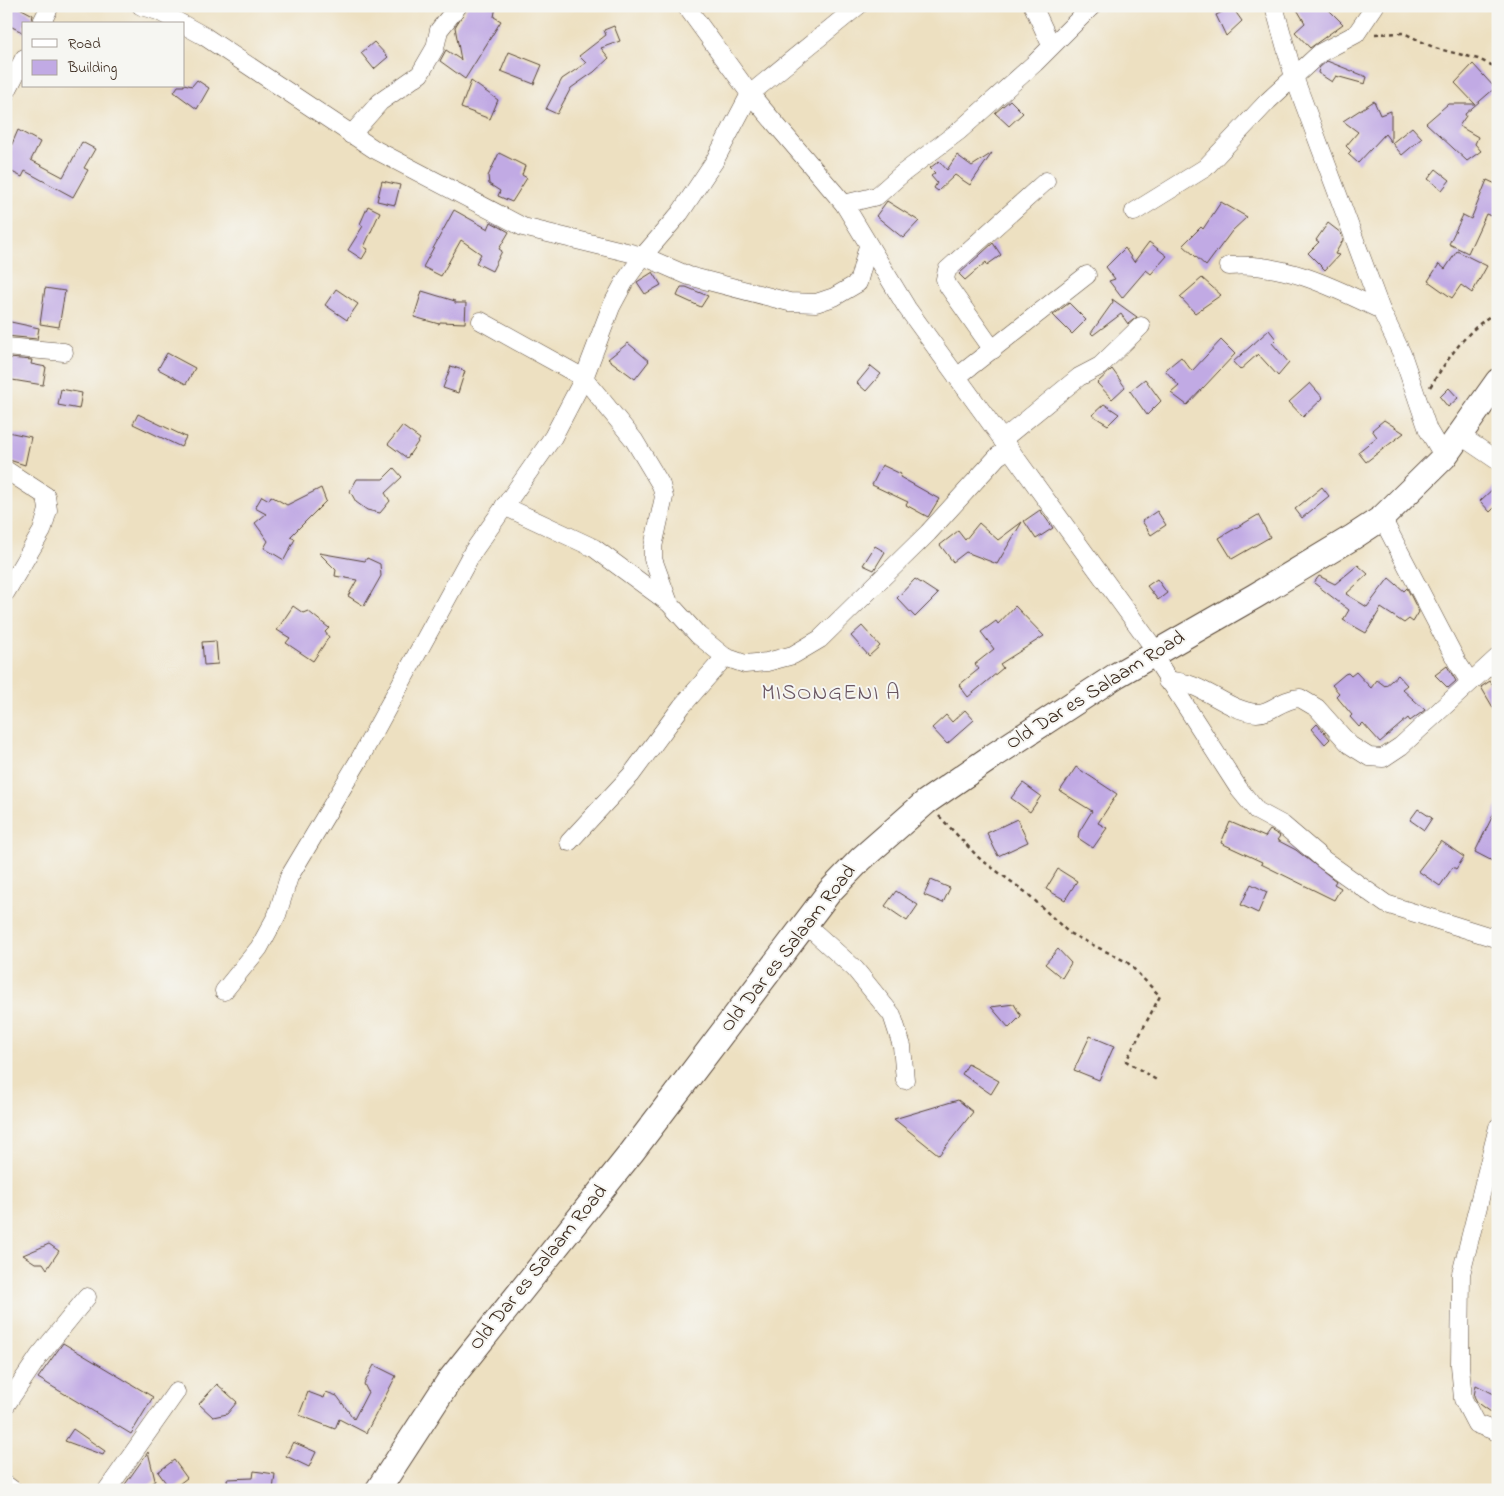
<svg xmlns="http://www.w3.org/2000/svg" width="1504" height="1496" viewBox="0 0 1504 1496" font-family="'Indie Flower',sans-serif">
	<rect width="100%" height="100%" fill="#f6f6f2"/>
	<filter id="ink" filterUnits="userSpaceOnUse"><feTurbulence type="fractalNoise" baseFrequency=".02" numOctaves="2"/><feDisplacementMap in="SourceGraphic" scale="10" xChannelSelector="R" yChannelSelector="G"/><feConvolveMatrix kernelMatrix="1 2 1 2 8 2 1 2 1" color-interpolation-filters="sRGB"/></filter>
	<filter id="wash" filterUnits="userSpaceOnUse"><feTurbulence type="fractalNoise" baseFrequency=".0096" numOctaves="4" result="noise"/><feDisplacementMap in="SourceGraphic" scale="20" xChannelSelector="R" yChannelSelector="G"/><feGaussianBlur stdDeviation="1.12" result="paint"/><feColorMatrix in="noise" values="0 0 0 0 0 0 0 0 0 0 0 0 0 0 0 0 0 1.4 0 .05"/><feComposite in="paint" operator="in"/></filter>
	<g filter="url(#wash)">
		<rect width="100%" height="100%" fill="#ede0c1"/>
		<g id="blocks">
			<g fill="#c1aae4">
				<polygon points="6,6 16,6 33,15 31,24 24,24 24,33 6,24"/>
				<polygon points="468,6 496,6 494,17 501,21 465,79 440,61 446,50 461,60 455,27"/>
				<polygon points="1295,6 1325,6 1343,24 1310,48 1295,32 1305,23"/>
				<polygon points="1232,7 1242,21 1226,36 1216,15"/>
				<polygon points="614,26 620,41 601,48 609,58 594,72 571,88 557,114 546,109 562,79 586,63 579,56 606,35 604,30"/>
				<polygon points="374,42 388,57 374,69 361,53"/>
				<polygon points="509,52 542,65 534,84 501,71"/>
				<polygon points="1327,61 1367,77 1365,84 1336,76 1332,82 1318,73 1319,68"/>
				<polygon points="1473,64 1495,88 1465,114 1466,116 1459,126 1478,137 1475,144 1481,151 1467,161 1426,123 1448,104 1475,104 1455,83"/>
				<polygon points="197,80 209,88 197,109 174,92 178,86 184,86 184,84 192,86"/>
				<polygon points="471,81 498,100 490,119 461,108"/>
				<polygon points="1010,100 1023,113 1009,126 995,113"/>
				<polygon points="1374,101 1380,115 1391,111 1391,142 1385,134 1358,163 1348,154 1351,151 1346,146 1358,132 1343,121"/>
				<polygon points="1412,127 1422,138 1402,155 1392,143"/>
				<polygon points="18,130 40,142 31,160 63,177 82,142 95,149 84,168 88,170 73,197 25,171 22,177 6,169 6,158"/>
				<polygon points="499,153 525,166 522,175 527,178 512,202 498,196 500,191 489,184 488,176"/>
				<polygon points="992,153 970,185 955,175 938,191 934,188 937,183 931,176 935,173 930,168 939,161 947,170 957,155 972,166"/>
				<polygon points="1436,169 1450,180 1442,190 1428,179"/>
				<polygon points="1487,180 1498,185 1498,219 1486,214 1468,253 1449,244 1463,215 1471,219"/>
				<polygon points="382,181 400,185 395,205 377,201"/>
				<polygon points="887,201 919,221 903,238 876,216"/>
				<polygon points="1221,202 1247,217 1232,231 1206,266 1183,245 1201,227 1203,229"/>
				<polygon points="368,206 380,212 364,247 368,249 362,259 348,250 363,226 360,224"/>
				<polygon points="454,210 488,229 491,222 509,232 499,249 502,251 492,271 476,263 481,254 461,240 441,276 423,267"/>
				<polygon points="1328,223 1341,233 1343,240 1335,254 1339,255 1325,270 1308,253 1319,242 1316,240"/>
				<polygon points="1149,242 1167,256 1151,274 1146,270 1122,298 1109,281 1115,279 1106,267 1125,248 1134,262"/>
				<polygon points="993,243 1001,255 987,265 986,262 965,280 959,274"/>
				<polygon points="1457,251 1487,266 1472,293 1461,285 1452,298 1428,281 1439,264 1445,269"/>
				<polygon points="653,272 661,285 645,294 637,282"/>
				<polygon points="1202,278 1221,295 1195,313 1180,297"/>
				<polygon points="681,287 686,287 708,296 701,307 677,296"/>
				<polygon points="45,288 65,291 59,327 40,324"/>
				<polygon points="336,289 358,304 347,320 325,305"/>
				<polygon points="422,291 455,301 455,303 466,303 465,323 440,322 439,324 414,317"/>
				<polygon points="1112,299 1137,317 1128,324 1121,314 1093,335 1091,333 1113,302"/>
				<polygon points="1069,303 1086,320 1072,334 1053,315"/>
				<polygon points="6,321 39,328 37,339 6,336"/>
				<polygon points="1269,330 1276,339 1272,343 1289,363 1278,376 1258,354 1240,370 1233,362"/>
				<polygon points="1221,340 1235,354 1187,405 1171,393 1179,386 1165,370 1181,357 1192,371"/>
				<polygon points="628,343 649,361 635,379 608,359"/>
				<polygon points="167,353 195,368 186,384 158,369"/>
				<polygon points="9,358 32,360 31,364 46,367 43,385 6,379"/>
				<polygon points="451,366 465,371 458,393 443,388"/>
				<polygon points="871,366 881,374 866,391 857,383"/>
				<polygon points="1112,369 1125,387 1112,399 1097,383"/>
				<polygon points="1145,379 1161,401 1147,415 1130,391"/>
				<polygon points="1310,383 1323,398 1303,417 1289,402"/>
				<polygon points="1449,388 1458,398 1448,407 1440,397"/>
				<polygon points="61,389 82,393 79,409 58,405"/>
				<polygon points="1104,404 1119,414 1108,425 1092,415"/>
				<polygon points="138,414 186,437 181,447 133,424"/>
				<polygon points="1384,420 1404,433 1366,462 1358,452 1377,437 1372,430"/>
				<polygon points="402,426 420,439 407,458 388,444"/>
				<polygon points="8,432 31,437 25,465 6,459"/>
				<polygon points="882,465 901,474 900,477 939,499 928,517 906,505 908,502 872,485"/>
				<polygon points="394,468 402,477 385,493 390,501 380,513 367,510 356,502 350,491 357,479 383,479"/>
				<polygon points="1498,484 1498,504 1490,512 1480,501"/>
				<polygon points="1322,487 1329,496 1302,518 1295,509"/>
				<polygon points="321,488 326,501 290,537 295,539 284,560 264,548 268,541 255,523 266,514 255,508 262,496 269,500 271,496 287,505"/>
				<polygon points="1040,510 1053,528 1036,539 1024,521"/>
				<polygon points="1157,511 1166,525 1151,535 1142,521"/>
				<polygon points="1258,515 1270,537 1232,559 1219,538"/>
				<polygon points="1022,522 997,564 966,552 953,562 940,545 958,531 965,540 979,523 998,540"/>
				<polygon points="875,546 885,552 874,570 863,565"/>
				<polygon points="319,553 365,561 367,558 380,564 381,576 364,606 348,596 357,580 335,576 336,570"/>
				<polygon points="1358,565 1368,574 1346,594 1367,607 1389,578 1404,591 1407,588 1419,612 1413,622 1409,619 1404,623 1381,608 1366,633 1343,620 1349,610 1314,583 1319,576 1335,584"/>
				<polygon points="915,579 938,594 915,617 897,598"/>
				<polygon points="1157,579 1167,593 1158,600 1147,586"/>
				<polygon points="293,606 303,613 308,611 329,628 325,632 329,637 313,661 286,643 290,638 277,630"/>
				<polygon points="1015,606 1044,636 1000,664 1003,668 968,697 959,685 979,669 975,664 994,649 981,632 996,621 998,624"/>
				<polygon points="862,626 880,646 869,656 851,636"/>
				<polygon points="216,641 218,664 204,665 202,642"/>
				<polygon points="1447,666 1456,681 1448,688 1435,675"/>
				<polygon points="1356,672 1371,688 1377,680 1385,686 1398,675 1407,685 1402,689 1425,710 1410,721 1408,718 1380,742 1363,723 1359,727 1350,717 1352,715 1336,696 1339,693 1332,685 1345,674 1348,673 1351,676"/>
				<polygon points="1490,681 1498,694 1498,716 1481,687"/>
				<polygon points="965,710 974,720 947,744 932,728 946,715 952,722"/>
				<polygon points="1317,724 1330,739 1325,744 1312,729"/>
				<polygon points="1076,767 1117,794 1098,823 1107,828 1093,848 1078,838 1079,832 1092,811 1060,791"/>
				<polygon points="1023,783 1041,796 1030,812 1011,798"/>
				<polygon points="1498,805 1498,864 1475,852"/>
				<polygon points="1418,809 1432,818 1424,830 1410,820"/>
				<polygon points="1017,819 1028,842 998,856 987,833"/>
				<polygon points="1230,822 1265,837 1270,830 1277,834 1280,836 1277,840 1296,850 1336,881 1334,884 1341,888 1334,900 1261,864 1262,862 1221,843"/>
				<polygon points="1441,841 1464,857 1456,869 1453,867 1440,886 1418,871"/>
				<polygon points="1058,869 1077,881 1065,900 1046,889"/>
				<polygon points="931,880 950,888 943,903 924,895"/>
				<polygon points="1251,884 1267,892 1258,913 1241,905"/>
				<polygon points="896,891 918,905 907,921 885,906"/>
				<polygon points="1058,949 1071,963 1062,978 1045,964"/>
				<polygon points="1014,1004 1021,1016 1009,1028 991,1007"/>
				<polygon points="1090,1036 1114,1046 1099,1080 1074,1070"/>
				<polygon points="968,1064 999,1081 991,1094 962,1074"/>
				<polygon points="958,1100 973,1112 939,1155 894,1119"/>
				<polygon points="49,1244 59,1251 47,1269 43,1263 35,1263 23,1255"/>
				<polygon points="63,1343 153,1397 131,1434 38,1378"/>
				<polygon points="374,1365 396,1376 366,1433 339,1419 335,1429 299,1415 308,1392 324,1398 326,1392 337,1396 354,1419 368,1392 364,1384"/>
				<polygon points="217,1384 237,1402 227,1414 213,1417 199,1404"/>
				<polygon points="1476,1385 1498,1396 1498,1417 1477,1402 1474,1396"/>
				<polygon points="73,1429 105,1451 103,1455 65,1441"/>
				<polygon points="293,1442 316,1452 309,1467 286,1456"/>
				<polygon points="148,1452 155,1480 144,1490 121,1490"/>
				<polygon points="174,1460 187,1478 171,1490 158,1472"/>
				<polygon points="254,1471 275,1474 273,1490 228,1490 227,1479 253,1478"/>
			</g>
		</g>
	</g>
	<g filter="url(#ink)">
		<use href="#blocks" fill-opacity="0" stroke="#564536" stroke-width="1"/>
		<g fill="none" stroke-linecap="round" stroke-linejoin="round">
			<defs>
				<g id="street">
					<polyline points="141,6 158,11 182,24"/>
					<polyline points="686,6 750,94 844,204 907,308 1156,651"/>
					<polyline points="1033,6 1051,45"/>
					<polyline points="1274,6 1294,77 1381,310 1402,354 1428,430 1444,457"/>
					<polyline points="41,24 50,6"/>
					<polyline points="184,25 204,36 374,149 523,227 643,256 689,276 789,302 816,303 834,297 858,283 868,246"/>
					<polyline points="6,93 24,58"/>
					<polyline points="351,135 380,102 420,74 435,48 439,30 458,6"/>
					<polyline points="844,204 877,196 903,173 959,131 1035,63 1092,6"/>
					<polyline points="1134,212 1205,168 1268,101 1320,53 1356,34 1375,6"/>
					<path d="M1229,266c55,-4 104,21 152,44"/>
					<polyline points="481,321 584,378 634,440 661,485 664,497 653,547 653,559 669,603"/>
					<polyline points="6,347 64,352"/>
					<polyline points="993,350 948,286 945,279 947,270 1046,181"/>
					<polyline points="957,377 1087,275"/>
					<polyline points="1461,436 1498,461"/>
					<polyline points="1002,440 1079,377 1100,366 1141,326"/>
					<polyline points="6,470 46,496 48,510 42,531 6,592"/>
					<polyline points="504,506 594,548 669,603 698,635 725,657 745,664 767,662 793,655 820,639 928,533 998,456 1008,450"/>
					<polyline points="1382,518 1457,662 1470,682"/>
					<polyline points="1153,655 1239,789 1257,811 1283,825 1324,860 1386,904 1498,939"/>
					<path d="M1167,681c35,-1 58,30 90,32 15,0 24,-14 43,-15l17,10 33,37 19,12 14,1 18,-12 97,-89"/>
					<polyline points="569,842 631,775 682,706 725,657"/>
					<polyline points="805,924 855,969 892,1015 902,1046 905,1080"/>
					<polyline points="224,991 259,948 277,915 289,877 359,760 472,553 553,437 584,378 611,307 625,281 643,256 680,213 714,162 750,94 858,6"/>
					<polyline points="1498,1127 1461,1274 1460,1365 1463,1399 1476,1424 1498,1432"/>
					<polyline points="6,1405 39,1356 87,1297"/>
					<polyline points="6,1485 13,1490"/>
					<polyline points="107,1490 176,1392"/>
				</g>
				<polyline id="secondary" points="378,1490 449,1381 632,1152 830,891 861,859 926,802 993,756 1117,675 1255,596 1353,537 1382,518 1444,457 1498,381"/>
			</defs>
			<use href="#street" stroke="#564536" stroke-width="19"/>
			<use href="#secondary" stroke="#564536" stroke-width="27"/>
			<g stroke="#564536" stroke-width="2.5" stroke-dasharray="4 4" stroke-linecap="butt">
				<polyline points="1375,34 1404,33 1435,48 1478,59 1498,68"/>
				<path d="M1430,387c19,-30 37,-58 68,-76"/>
				<polyline points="939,816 979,858 1028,894 1069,933 1127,962 1160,996 1126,1061 1158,1081"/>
			</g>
			<use href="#street" stroke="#fff" stroke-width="18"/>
			<use href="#secondary" stroke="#fff" stroke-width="25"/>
		</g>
	</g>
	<g text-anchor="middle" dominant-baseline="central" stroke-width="4" stroke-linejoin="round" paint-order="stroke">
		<g font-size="20" fill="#3b2a1e" stroke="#f6f6f2">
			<text transform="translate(1096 691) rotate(-32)">Old Dar es Salaam Road</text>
			<text transform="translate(789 949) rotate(-52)">Old Dar es Salaam Road</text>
			<text transform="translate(539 1268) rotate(-51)">Old Dar es Salaam Road</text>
		</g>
		<g font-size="22" letter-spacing="1" fill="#6a5763" stroke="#f6f6f2">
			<text x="831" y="694">MISONGENI A</text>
		</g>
	</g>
	<rect width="1504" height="1496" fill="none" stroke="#f6f6f2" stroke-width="25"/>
	<rect x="22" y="22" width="162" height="65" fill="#f6f6f2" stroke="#aba49d"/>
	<rect x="32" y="39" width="25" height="8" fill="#ffffff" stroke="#aba49d"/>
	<text x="68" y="48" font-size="15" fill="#3b2a1e">Road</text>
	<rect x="32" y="60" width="25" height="15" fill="#c1aae4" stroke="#aba49d"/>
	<text x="68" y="72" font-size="15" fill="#3b2a1e">Building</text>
</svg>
